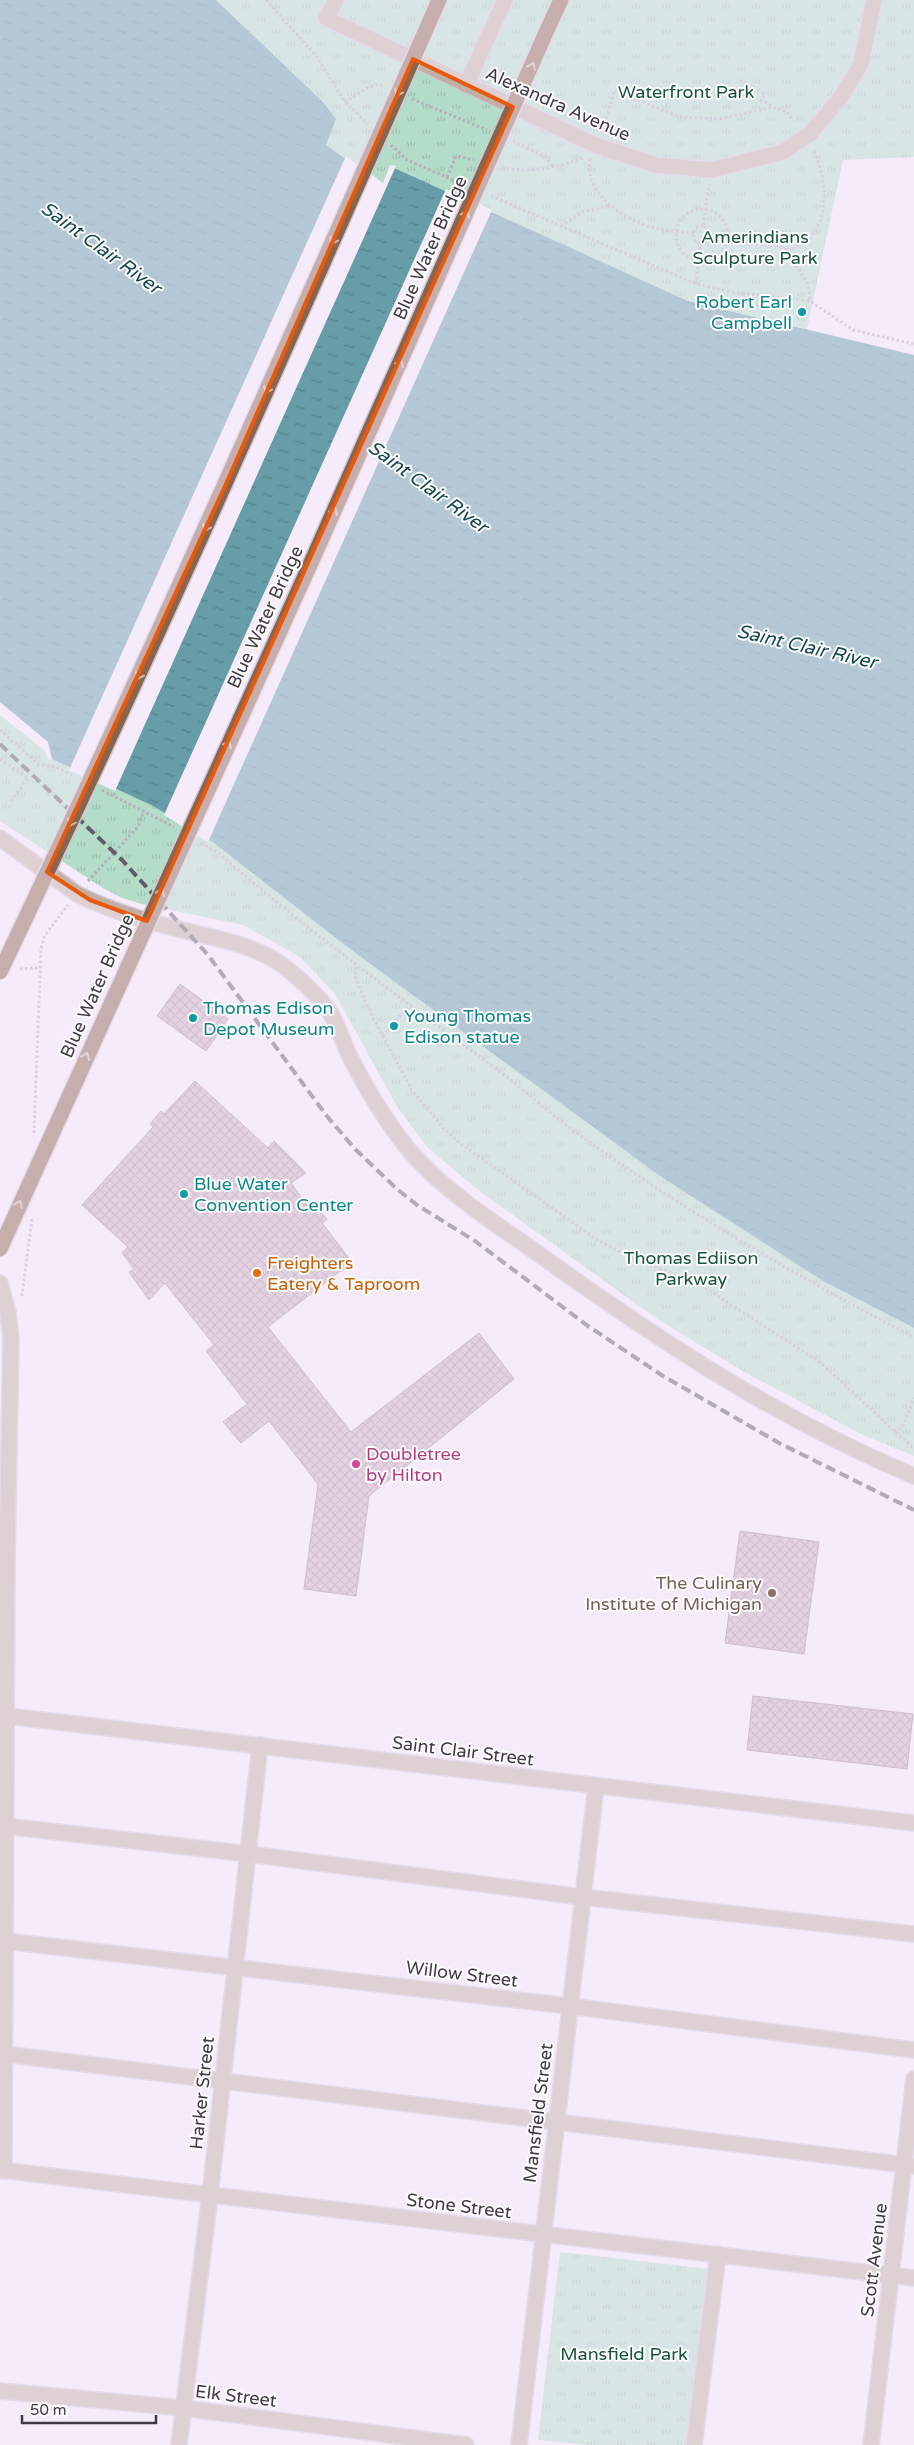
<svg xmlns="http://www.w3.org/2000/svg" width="914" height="2445" viewBox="0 0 914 2445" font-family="'Varela Round',sans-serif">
	<defs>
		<pattern id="grass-tufts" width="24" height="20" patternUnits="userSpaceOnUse" patternTransform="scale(1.25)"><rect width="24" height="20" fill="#b4ddc9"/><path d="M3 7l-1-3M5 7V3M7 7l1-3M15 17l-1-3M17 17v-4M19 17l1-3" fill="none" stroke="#9cbeae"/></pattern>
		<pattern id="water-ripples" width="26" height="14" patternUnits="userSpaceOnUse" patternTransform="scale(1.25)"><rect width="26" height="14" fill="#669da8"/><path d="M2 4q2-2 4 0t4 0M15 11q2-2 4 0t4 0" fill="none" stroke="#55818a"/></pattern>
		<pattern id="building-cross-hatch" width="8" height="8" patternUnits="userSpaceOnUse" patternTransform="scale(1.25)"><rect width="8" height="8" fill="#cfb3c4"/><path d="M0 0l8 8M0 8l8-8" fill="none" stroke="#a993a1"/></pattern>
	</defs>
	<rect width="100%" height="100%" fill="#f5ebfb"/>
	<g fill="url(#grass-tufts)">
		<polygon points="216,0 914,0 914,157 843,160 807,329 688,301 480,207 384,187 326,145 323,102"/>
		<polygon points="0,712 46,748 52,759 153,806 214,842 350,949 660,1176 823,1281 914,1328 914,1456 863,1435 746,1373 657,1319 478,1190 428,1148 398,1108 335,994 300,957 243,925 142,904 122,898 103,888 0,821"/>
		<polygon points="560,2252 710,2269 691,2445 588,2445 538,2440"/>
	</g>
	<polygon fill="url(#water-ripples)" points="0,0 216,0 323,102 336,119 326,145 384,186 392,167 688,301 914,355 914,1328 823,1281 660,1176 350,949 214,843 153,806 52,759 46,748 0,712"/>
	<g fill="#f5ebfb">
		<polygon points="346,156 383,183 390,165 396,166 115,791 69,770"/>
		<polygon points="446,189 492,210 208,842 164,815"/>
		<polygon points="0,702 48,742 52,759 49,760 44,750 0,715"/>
	</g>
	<g fill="url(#building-cross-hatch)" stroke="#a08696">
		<polygon points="180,984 228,1019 206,1051 157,1016"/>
		<polygon points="195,1081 268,1148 274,1141 306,1173 291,1183 309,1208 314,1204 327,1219 322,1223 352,1262 268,1327 351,1432 479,1333 514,1379 369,1496 356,1596 304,1589 318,1484 269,1421 241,1443 223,1422 247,1404 206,1351 214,1345 165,1283 149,1300 129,1272 134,1269 122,1253 128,1247 82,1205 153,1127 150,1124 161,1111 164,1114"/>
		<polygon points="740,1531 819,1542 804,1654 725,1643"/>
		<polygon points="753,1696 913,1714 907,1769 747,1750"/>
	</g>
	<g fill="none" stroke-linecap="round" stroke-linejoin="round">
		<defs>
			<g id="minor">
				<polyline points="336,0 326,18 595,145 656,165 711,170 783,152 810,134 840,98 861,64 874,0"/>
				<polyline points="466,85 505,0"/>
				<path d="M0,838l77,56c34,17 68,27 105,36 36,9 72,14 103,37 16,13 37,31 47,49 7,12 11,26 17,39 19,37 41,75 69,105 38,40 85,68 129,100 119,85 232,159 367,216"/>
				<polyline points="0,1283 8,1312 11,1338 7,1557 4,2171"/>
				<polyline points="7,1716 914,1823"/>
				<polyline points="5,1826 249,1854 582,1897 914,1934"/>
				<polyline points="5,1941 569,2006 914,2050"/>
				<polyline points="4,2054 914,2166"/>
				<polyline points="0,2170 914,2278"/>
				<polyline points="0,2391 183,2408 466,2445"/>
				<polyline points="179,2445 210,2195 260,1745"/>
				<polyline points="519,2445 596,1786"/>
				<polyline points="694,2445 718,2254"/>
				<polyline points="871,2445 914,2079"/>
			</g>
			<polyline id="highway" points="552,19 561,0"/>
		</defs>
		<use href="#minor" stroke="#d1c8d6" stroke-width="18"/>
		<use href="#highway" stroke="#d1c8d6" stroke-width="18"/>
		<g stroke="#b6aebc" stroke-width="3" stroke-dasharray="2.5 2.5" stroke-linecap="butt">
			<polyline points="266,0 317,57 345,102 368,124"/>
			<polyline points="740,80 765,94 761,100 772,106"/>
			<polyline points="412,99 487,130"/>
			<polyline points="345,102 367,88 378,84 385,87"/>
			<polyline points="603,128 615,90 679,117 720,119 773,107 787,112 793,121"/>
			<polyline points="513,141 546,157 553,167"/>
			<polyline points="391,145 407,160 462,184"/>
			<path d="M590,159c-6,28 22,51 45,62 17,9 39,10 58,12"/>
			<path d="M502,167c28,7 55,0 82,-9"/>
			<polyline points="447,177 456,156 474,160"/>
			<polyline points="491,196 696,284 732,292 810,301 853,330 914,344"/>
			<circle cx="702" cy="235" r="26"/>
			<polyline points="561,226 582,212 611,206"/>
			<polyline points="711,237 781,247 787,250 808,284 810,301"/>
			<polyline points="700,244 695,241 693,233 698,227 703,226"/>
			<path d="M787,250c44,-10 43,-65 27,-99"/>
			<polyline points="696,284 700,244 706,243 711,237 708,228 703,226 709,184"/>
			<polyline points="0,730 38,764 56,767 74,776"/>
			<polyline points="0,759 28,778 11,801"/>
			<polyline points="102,790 174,827"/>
			<path d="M201,843l16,9c88,76 180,144 274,213 33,24 63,53 97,76 104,74 213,138 326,196"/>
			<polyline points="88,881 138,827 144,810"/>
			<polyline points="357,967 355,977 373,1018 412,1090 444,1129 461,1144 599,1241 634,1259 696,1282 821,1363 914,1449"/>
			<polyline points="20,969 39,968"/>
			<polyline points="383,1036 409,1005"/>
			<polyline points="34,1133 41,949 45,935 68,905"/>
			<polyline points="22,1296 32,1219"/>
			<polyline points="894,1431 902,1428 914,1398"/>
		</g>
		<use href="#minor" stroke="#c1afa3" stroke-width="15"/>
		<use href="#highway" stroke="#8a654d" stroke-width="15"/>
		<polyline stroke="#625b67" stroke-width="4" stroke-dasharray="10 5" stroke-linecap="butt" points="0,744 122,860 208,955 326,1115 355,1149 397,1189 417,1205 475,1241 588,1326 663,1376 779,1443 914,1510"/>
		<defs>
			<g id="highway-bridge">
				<path d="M0,972c153,-321 296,-647 439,-972"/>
				<polyline points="0,1249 314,556 552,19"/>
			</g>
		</defs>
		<use href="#highway-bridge" stroke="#d1c8d6" stroke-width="18" stroke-linecap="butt"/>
		<use href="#highway-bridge" stroke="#8a654d" stroke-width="15"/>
	</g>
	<defs><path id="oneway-chevron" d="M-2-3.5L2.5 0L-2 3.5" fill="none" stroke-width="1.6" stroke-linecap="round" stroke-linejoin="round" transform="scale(1.25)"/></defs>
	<g stroke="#c9b9ae">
		<use href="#oneway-chevron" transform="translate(532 66) rotate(-66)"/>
		<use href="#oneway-chevron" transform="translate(398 93) rotate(114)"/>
		<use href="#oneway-chevron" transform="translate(466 214) rotate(-66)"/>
		<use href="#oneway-chevron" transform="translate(333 241) rotate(114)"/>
		<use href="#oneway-chevron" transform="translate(400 363) rotate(-66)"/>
		<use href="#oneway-chevron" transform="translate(267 390) rotate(114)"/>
		<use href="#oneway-chevron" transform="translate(334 511) rotate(-66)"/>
		<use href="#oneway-chevron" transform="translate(206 528) rotate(114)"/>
		<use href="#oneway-chevron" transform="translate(139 676) rotate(114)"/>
		<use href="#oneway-chevron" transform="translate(228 744) rotate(-65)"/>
		<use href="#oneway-chevron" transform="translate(71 823) rotate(116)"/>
		<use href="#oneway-chevron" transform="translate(161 892) rotate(-66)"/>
		<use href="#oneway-chevron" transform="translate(86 1056) rotate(-66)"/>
		<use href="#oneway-chevron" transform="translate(19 1204) rotate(-66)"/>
	</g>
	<path d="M0 0H914V2445H0ZM413,59l100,48 -366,814 -57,-21 -43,-28 179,-388z" fill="#f5ebfb" fill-opacity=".55" fill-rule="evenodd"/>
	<path fill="none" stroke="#e8590c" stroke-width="4" stroke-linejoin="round" d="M413,59l100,48 -366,814 -57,-21 -43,-28 179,-388z"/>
	<g fill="#0f9aa8" stroke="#fdfdfd" stroke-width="2">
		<circle cx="802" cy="312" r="5"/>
		<circle cx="193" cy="1018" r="5"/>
		<circle cx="394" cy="1026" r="5"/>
		<circle cx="184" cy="1194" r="5"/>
	</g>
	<circle fill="#e8710a" stroke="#fdfdfd" stroke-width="2" cx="257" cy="1273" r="5"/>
	<circle fill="#d1479c" stroke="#fdfdfd" stroke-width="2" cx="356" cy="1464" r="5"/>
	<circle fill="#8d6e63" stroke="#fdfdfd" stroke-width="2" cx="772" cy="1593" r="5"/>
	<g text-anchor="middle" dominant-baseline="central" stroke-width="4" stroke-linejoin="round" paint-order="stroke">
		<g font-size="18" fill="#19533c" stroke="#fdfdfd">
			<text x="686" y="92">Waterfront Park</text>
			<text x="755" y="237">Amerindians<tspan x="755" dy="21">Sculpture Park</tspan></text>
			<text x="691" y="1258">Thomas Ediison<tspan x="691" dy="21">Parkway</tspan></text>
			<text x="624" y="2354">Mansfield Park</text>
		</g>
		<g font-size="18" fill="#403a44" stroke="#fdfdfd">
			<text transform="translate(558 104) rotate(24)">Alexandra Avenue</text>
			<text transform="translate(430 248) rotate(-66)">Blue Water Bridge</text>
			<text transform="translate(265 617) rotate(-65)">Blue Water Bridge</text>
			<text transform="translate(97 986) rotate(-66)">Blue Water Bridge</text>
			<text transform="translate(463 1751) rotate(7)">Saint Clair Street</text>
			<text transform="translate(462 1974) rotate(7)">Willow Street</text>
			<text transform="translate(202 2093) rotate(-84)">Harker Street</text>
			<text transform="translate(538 2113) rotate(-83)">Mansfield Street</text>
			<text transform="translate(459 2206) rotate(7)">Stone Street</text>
			<text transform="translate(874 2260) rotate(-83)">Scott Avenue</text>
			<text transform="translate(236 2396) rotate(7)">Elk Street</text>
		</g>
		<g font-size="18" fill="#0d838f" stroke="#fdfdfd" text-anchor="start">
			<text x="792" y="302" text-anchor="end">Robert Earl<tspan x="792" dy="21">Campbell</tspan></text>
			<text x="203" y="1008">Thomas Edison<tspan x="203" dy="21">Depot Museum</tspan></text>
			<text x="404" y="1016">Young Thomas<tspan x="404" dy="21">Edison statue</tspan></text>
			<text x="194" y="1184">Blue Water<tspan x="194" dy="21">Convention Center</tspan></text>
		</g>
		<g font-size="18" fill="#c56008" stroke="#fdfdfd" text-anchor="start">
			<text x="267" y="1263">Freighters<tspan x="267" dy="21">Eatery &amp; Taproom</tspan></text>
		</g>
		<g font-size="18" fill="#b23c85" stroke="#fdfdfd" text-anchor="start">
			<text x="366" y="1454">Doubletree<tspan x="366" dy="21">by Hilton</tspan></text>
		</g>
		<g font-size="18" fill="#785e54" stroke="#fdfdfd" text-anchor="end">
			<text x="762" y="1583">The Culinary<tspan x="762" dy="21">Institute of Michigan</tspan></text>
		</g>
		<g font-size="19" font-style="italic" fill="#14464f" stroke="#fdfdfd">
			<text transform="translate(101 248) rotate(36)">Saint Clair River</text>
			<text transform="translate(428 487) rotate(36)">Saint Clair River</text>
			<text transform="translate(807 647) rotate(13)">Saint Clair River</text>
		</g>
	</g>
	<path d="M22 2415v8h134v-8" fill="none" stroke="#403a44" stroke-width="2.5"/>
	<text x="30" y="2415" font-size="15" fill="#403a44" stroke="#fdfdfd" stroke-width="4" paint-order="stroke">50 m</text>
</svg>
